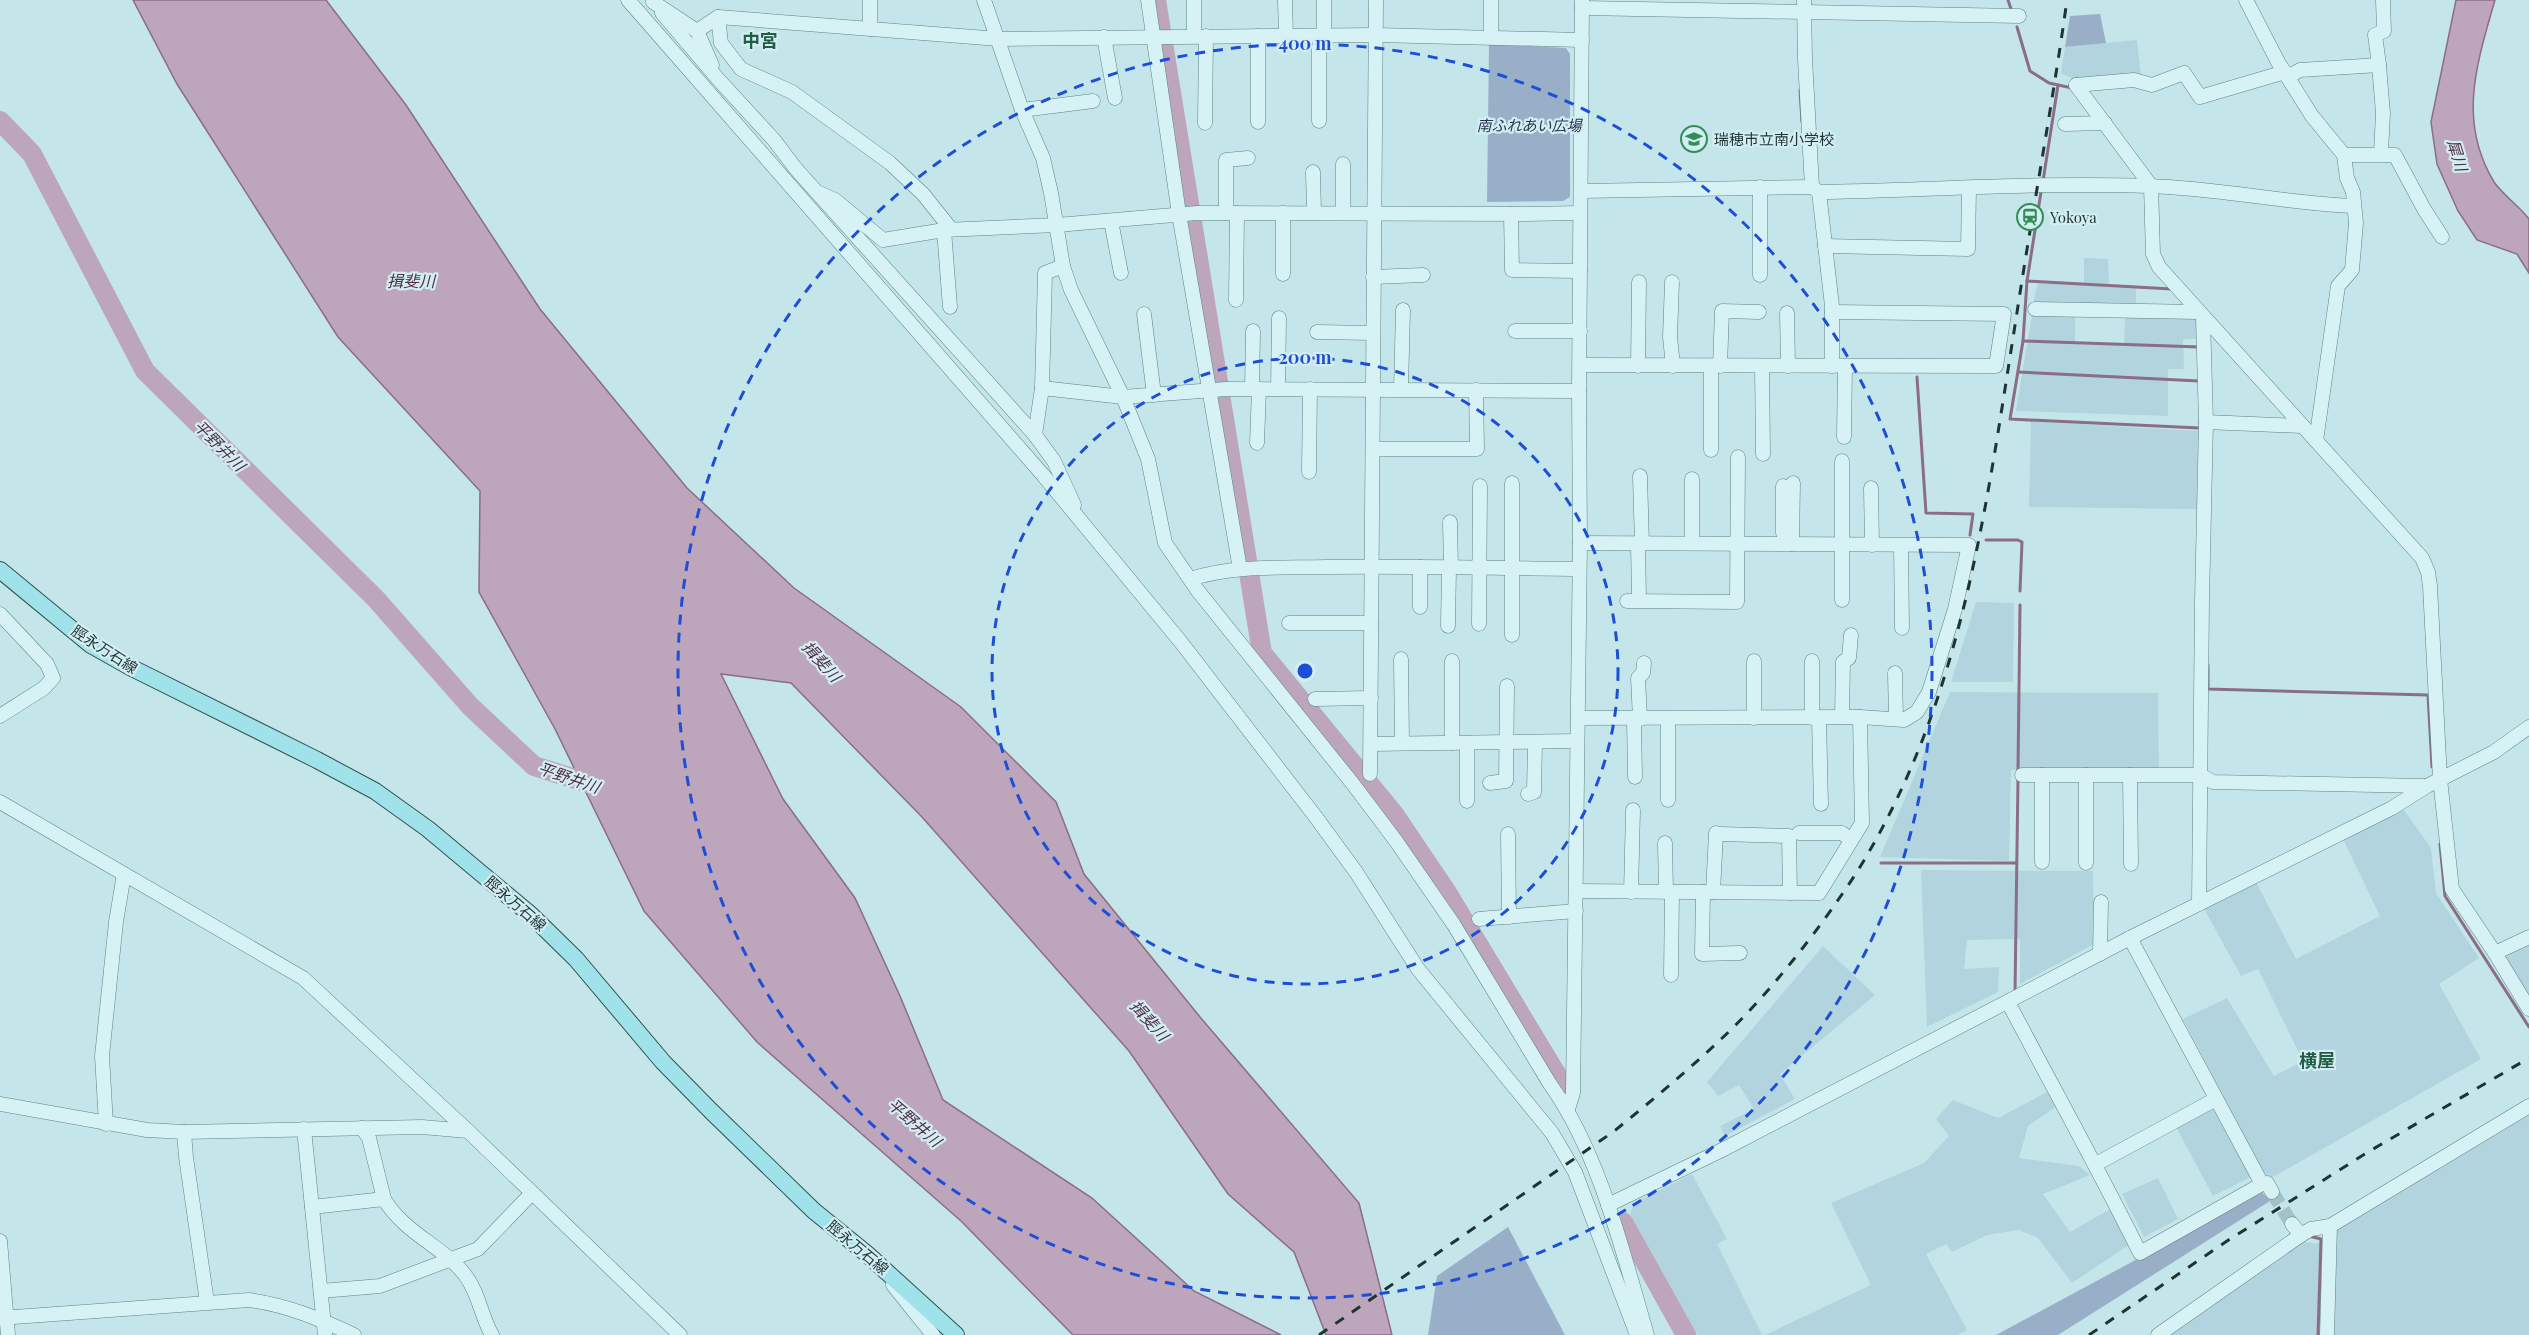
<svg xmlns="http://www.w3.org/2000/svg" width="2529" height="1335" viewBox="0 0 2529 1335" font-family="'Playfair Display','Noto Sans JP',serif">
	<rect width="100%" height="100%" fill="#c4e6ea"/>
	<g fill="#b2d4df">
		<polygon points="2137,40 2141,76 2077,81 2061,73 2065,47"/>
		<polygon points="2084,258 2108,259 2109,287 2136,288 2136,307 2033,305 2038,282 2084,285"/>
		<polygon points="2032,315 2075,317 2075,344 2124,345 2125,317 2197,319 2199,339 2183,339 2184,369 2168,369 2168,416 2016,411"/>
		<polygon points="2031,421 2198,431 2197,509 2029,507"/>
		<polygon points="1976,602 2014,603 2013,682 1951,682"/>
		<polygon points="1950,692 2158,693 2159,771 2011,770 2009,861 1880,857"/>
		<polygon points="2404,810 2431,848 2436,893 2479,958 2439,984 2481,1059 2273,1177 2263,1172 2183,1019 2227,998 2274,1076 2303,1061 2258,969 2241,976 2202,905 2255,880 2296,959 2380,916 2343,839"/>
		<polygon points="1921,870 2093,871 2094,944 2020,984 2020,939 1967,940 1964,969 1999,967 1998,992 1927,1027"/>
		<polygon points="2529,942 2529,998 2502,955"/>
		<polygon points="1823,946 1875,995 1780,1074 1795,1099 1725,1136 1720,1126 1754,1109 1739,1085 1718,1096 1707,1082"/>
		<polygon points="2047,1092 2057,1106 2028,1126 2019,1158 2079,1166 2090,1175 2043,1194 2070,1232 2112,1208 2129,1245 2072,1283 2038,1238 2019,1230 1987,1235 1952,1252 1946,1244 1926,1254 1967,1330 1958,1335 1765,1335 1871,1285 1831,1203 1924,1163 1949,1136 1936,1119 1953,1100 1998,1118"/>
		<polygon points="2212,1107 2251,1177 2213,1196 2176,1127"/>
		<polygon points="2529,1114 2529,1335 2168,1335 2301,1241 2317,1244 2340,1223"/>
		<polygon points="1692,1174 1727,1239 1717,1244 1762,1335 1697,1335 1630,1214 1634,1203"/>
		<polygon points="2158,1178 2178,1219 2144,1237 2122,1194"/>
	</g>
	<g fill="#99afc7">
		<polygon points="2100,14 2106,43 2065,47 2070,16"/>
		<polygon points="1489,44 1566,48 1570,54 1570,197 1563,201 1487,202"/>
		<polygon points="2262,1192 2270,1201 2058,1335 1996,1335"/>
		<polygon points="1508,1227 1565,1335 1428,1335 1437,1276"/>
	</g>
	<g fill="#bda6bb" stroke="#8b6d86" stroke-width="1.5">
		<polygon points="133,0 326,0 406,105 540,309 687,488 794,588 961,707 1056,802 1084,874 1200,1017 1359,1203 1392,1335 1326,1335 1294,1252 1228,1194 1129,1051 922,817 791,683 721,674 783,799 855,898 900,996 943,1100 1092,1198 1194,1291 1281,1335 1073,1335 961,1221 757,1042 644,911 555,729 479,592 480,491 338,337 177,84"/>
		<path d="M2456,0h39c-18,63 -38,121 -1,182 9,13 25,24 35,37v54l-12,-19 -40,-14 -19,-29 -21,-47 -6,-42z"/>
	</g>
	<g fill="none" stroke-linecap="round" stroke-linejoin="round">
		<g stroke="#8b6d86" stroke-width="3">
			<polyline points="2008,0 2011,9"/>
			<polyline points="2017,27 2030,71 2049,83 2072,88"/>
			<polyline points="1800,90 1802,122"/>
			<polyline points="2043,181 2058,85"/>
			<polyline points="2041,192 2027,281 2023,341 2010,419 2199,428"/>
			<polyline points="2027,281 2172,289"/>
			<polyline points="2023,341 2200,347"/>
			<polyline points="2018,372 2199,381"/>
			<polyline points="1917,377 1926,513 1973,514 1970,535"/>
			<polyline points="1986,540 2018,540 2022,542 2020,591"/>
			<polyline points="2208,665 2208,689 2428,695 2432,767"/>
			<polyline points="2018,771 2020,605"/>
			<polyline points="2440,844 2445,896 2529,1027"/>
			<polyline points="1881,863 2016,863"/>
			<polyline points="2015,993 2018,778"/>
			<polyline points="2309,1236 2321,1239 2318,1335"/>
		</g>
		<g stroke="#bda6bb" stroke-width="20">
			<polyline points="1156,0 1262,653 1394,814 1446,891 1564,1087"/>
			<polyline points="0,121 32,154 145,371 376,599 470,706 534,766 604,788"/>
			<polyline points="1623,1222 1686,1335"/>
		</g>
		<polyline stroke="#a3c2c5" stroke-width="14" stroke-dasharray="14 7" stroke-linecap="butt" points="2272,1192 2292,1224"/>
		<defs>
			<g id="minor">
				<polyline points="628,0 1043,475 1180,641 1315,816 1356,872 1418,969 1552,1133 1575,1172 1637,1335"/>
				<polyline points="870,0 870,29"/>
				<path d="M984,0l38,110 21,48 8,35 12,73 8,24 52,107 25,62 17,84 33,48 155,193 43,57 58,84 96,159c50,70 73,169 97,251"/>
				<polyline points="1148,0 1179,214 1240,569"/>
				<polyline points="1194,0 1194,36"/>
				<polyline points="1285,0 1286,36"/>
				<polyline points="1324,0 1324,36"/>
				<polyline points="1491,0 1491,36"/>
				<polyline points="1804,0 1805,59 1812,187"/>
				<polyline points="2246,0 2278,62 2312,116 2344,155 2347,178 2353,192 2356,223 2352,270 2338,286 2316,441"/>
				<polyline points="653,2 697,31 718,17 999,39 1376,35 1582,40"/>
				<polyline points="1582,8 2019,16"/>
				<polyline points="662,13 718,79 774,140 796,169 1035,435 1054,461 1074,505"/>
				<polyline points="718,17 721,43 741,69 792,92 890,163 923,194 951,229"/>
				<polyline points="697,31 712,65"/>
				<polyline points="1258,36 1258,122"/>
				<polyline points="1104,37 1115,98"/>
				<polyline points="2379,65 2383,113 2381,153"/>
				<polyline points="2288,77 2300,70 2379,65 2375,35 2384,31 2383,0"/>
				<polyline points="2076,85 2151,186 2153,254 2159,267 2422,558 2428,572 2430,586 2440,779 2452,889 2495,953 2529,1009"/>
				<polyline points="2076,85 2134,80 2152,85 2184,73 2200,97 2285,72"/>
				<polyline points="1022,110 1093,101"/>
				<polyline points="1319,121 1319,36"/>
				<polyline points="1205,123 1206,36"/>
				<polyline points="2065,124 2105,123"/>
				<polyline points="2344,155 2395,155 2424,209 2442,237"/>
				<polyline points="1343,164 1343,213"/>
				<polyline points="1313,172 1314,213"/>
				<polyline points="1760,187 1760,275"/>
				<path d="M1582,191l230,-4 7,5c110,-2 220,-10 330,-6 68,2 136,17 204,20"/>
				<polyline points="817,192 835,200 883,240 944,230 1057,225 1197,213 1525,214 1580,213"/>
				<polyline points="1819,192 1832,306 1832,366"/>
				<polyline points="1226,213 1226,160 1248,158"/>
				<polyline points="1511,214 1512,270 1580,271"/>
				<polyline points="1111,221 1121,273"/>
				<polyline points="944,230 950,307"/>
				<polyline points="1825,246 1968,249 1969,188"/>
				<polyline points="1283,274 1283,213"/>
				<polyline points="1373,277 1423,275"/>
				<polyline points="1672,282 1670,337 1673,366"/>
				<polyline points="1236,300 1237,213"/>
				<polyline points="2035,309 2198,312"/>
				<polyline points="1787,313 1788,366"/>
				<polyline points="1144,314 1154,395"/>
				<polyline points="1515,331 1580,331"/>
				<polyline points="1317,332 1373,333"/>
				<polyline points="1580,365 1996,366 2004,314 1832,312"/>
				<polyline points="1638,366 1639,282"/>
				<polyline points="1711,366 1711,450"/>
				<polyline points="1720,366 1722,311 1759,312"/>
				<polyline points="1762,366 1763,454"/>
				<polyline points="1042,388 1123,397 1226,389 1579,391"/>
				<polyline points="1252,389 1253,331"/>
				<polyline points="1278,389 1279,318"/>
				<polyline points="1401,389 1403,310"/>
				<polyline points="2206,422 2302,426"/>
				<polyline points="1035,435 1042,388 1045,273 1063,266"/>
				<polyline points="1844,437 1845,366"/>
				<polyline points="1257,443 1259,389"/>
				<polyline points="1373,449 1477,449 1476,390"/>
				<polyline points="1842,461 1842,600"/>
				<polyline points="1309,472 1310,389"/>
				<polyline points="1640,476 1642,544"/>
				<polyline points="1692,479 1692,543"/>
				<polyline points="1512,483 1512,635"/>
				<polyline points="1783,486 1783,533"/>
				<polyline points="1871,488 1872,545"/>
				<polyline points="1450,522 1451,568"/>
				<polyline points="1638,544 1639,599"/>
				<polyline points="1792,544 1793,483"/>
				<polyline points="1901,545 1902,628"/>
				<polyline points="1420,567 1420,607"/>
				<path d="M1190,579c44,-14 91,-11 136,-12 85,-1 169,1 253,2"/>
				<polyline points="1627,601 1737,602 1738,457"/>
				<polyline points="0,614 47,664 53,678 44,688 0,716"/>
				<polyline points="1289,623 1371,623"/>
				<polyline points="1479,624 1480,486"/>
				<polyline points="1448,626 1449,568"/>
				<polyline points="1401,659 1402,743"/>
				<polyline points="1452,661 1452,743"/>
				<polyline points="1812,661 1812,718"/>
				<polyline points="1895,673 1896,719"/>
				<polyline points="1315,699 1371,698"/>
				<polyline points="1842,717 1843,662 1849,658 1851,635"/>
				<polyline points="1578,718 1860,717 1904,720 1917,712 1929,692 1955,609 1969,545 1580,543"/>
				<polyline points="1754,718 1754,661"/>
				<polyline points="1819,718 1821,804"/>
				<polyline points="1634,719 1635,777"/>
				<polyline points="1640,719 1638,678 1643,673 1644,663"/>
				<polyline points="1371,744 1577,741"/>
				<polyline points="1370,774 1376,0"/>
				<polyline points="2022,775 2200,775 2213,782 2426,786"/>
				<polyline points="2042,775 2042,862"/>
				<polyline points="2130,775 2131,864"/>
				<polyline points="1490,783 1506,781 1507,686"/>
				<polyline points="1528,794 1534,792 1535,742"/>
				<polyline points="1668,800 1668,719"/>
				<polyline points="1467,801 1467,743"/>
				<polyline points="0,802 303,978 468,1131 680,1335"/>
				<polyline points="1799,833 1842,833 1851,840"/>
				<polyline points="1508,834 1509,917"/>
				<polyline points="1721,834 1789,836 1790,893"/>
				<polyline points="1665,843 1666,892"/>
				<polyline points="2086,863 2086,775"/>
				<polyline points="1576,891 1819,893 1862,823 1860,717"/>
				<polyline points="1631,892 1633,810"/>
				<polyline points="1703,892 1702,954 1740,953"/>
				<polyline points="1713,892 1716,833"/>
				<polyline points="2199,904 2202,601 2206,422 2203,318"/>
				<polyline points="1479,919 1576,911"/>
				<polyline points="2130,938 2262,1184 2267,1183 2272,1192"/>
				<polyline points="2495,953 2529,937"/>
				<polyline points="2100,954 2101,902"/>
				<polyline points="1671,975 1672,892"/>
				<path d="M2008,1002c44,84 90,166 132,251l122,-69"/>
				<polyline points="0,1104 147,1130 184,1132 422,1127 468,1131"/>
				<polyline points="1568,1109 1573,1093 1580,543 1579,391 1582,0"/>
				<polyline points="106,1124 102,1056 116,922 124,874"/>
				<path d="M362,1128l7,10 15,61c21,35 59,47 81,76 14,18 16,41 27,60"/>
				<polyline points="304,1129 325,1335"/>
				<polyline points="184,1132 186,1157 207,1302"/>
				<polyline points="2096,1164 2216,1099"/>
				<polyline points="1608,1205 1720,1151 2130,938 2392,808 2427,786 2494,752 2529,727"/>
				<polyline points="312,1207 384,1199"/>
				<polyline points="2292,1224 2301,1235 2311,1229 2330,1226 2529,1106"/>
				<polyline points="0,1241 8,1335"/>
				<polyline points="893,1285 933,1335"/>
				<polyline points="321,1291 380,1286 478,1249 531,1194"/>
				<path d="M0,1318l249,-18c38,5 71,19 105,35"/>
				<polyline points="2158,1335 2301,1235"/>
				<polyline points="2327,1335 2330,1226"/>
			</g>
			<polyline id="major" points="0,570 91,645 130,667 317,760 375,791 428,829 531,915 576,959 663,1062 711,1111 814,1211 867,1254 956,1335"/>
		</defs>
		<use href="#minor" stroke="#5c8381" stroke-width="15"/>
		<use href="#major" stroke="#30514d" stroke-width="18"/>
		<use href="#minor" stroke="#d7f2f5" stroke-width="14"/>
		<use href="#major" stroke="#9fe2ea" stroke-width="16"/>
		<g stroke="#1f3432" stroke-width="3" stroke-dasharray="10 10" stroke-linecap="butt">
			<path d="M1319,1335l294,-203c36,-29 72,-59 106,-91 48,-44 100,-111 136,-166 107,-170 130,-362 161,-556 16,-106 36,-212 51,-319"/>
			<polyline points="2089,1335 2227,1241 2368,1152 2529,1058"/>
		</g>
	</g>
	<g fill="none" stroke="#1d4ed8" stroke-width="3" stroke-dasharray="10 8">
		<circle cx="1305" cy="671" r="313"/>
		<circle cx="1305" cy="671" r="627"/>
	</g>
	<defs>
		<symbol id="school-ring" viewBox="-11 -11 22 22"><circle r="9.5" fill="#d3eef2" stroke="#328d57" stroke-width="1.5"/><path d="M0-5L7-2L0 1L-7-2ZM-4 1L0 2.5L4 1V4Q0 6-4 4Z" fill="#328d57"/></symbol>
		<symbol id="station-ring" viewBox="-11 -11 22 22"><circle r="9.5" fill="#d3eef2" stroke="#328d57" stroke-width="1.5"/><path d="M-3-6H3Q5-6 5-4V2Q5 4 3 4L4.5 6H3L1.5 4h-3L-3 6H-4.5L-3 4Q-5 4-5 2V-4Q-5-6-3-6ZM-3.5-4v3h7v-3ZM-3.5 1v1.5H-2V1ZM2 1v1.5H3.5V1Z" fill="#328d57"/></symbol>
	</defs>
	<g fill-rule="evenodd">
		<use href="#school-ring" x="1679" y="124" width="30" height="30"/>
		<use href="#station-ring" x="2015" y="202" width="30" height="30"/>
	</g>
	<g text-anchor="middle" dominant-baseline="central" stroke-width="4.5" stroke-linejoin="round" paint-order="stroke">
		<g font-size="15" font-style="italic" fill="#27354f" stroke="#d3eef2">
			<text x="1529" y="125">南ふれあい広場</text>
		</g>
		<g font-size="15" fill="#1f3432" stroke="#d3eef2" text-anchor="start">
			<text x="1714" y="139">瑞穂市立南小学校</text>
			<text x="2050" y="217">Yokoya</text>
		</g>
		<g font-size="15" fill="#1f3432" stroke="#d3eef2">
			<text transform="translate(105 649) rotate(33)">脛永万石線</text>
			<text transform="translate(516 903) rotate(41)">脛永万石線</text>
			<text transform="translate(858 1247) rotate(40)">脛永万石線</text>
		</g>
		<g font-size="16" font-style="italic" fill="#532f46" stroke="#d3eef2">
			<text transform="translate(2458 155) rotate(73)">犀川</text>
			<text x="411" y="280">揖斐川</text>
			<text transform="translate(220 445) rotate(45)">平野井川</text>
			<text transform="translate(822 661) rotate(48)">揖斐川</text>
			<text transform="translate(569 777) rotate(19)">平野井川</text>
			<text transform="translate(1150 1020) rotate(48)">揖斐川</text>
			<text transform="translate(915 1122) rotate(41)">平野井川</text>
		</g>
		<g font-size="18" font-weight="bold" fill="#225d47" stroke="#d3eef2">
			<text x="760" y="40">中宮</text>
			<text x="2317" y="1060">横屋</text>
		</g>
	</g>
	<circle cx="1305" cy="671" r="9" fill="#1d4ed8" stroke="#d3eef2" stroke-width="3"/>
	<g font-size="18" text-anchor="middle" font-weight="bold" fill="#1d4ed8" stroke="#d3eef2" stroke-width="4.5" stroke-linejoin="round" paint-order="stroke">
		<text x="1305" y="50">400 m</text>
		<text x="1305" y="364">200 m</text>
	</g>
</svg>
